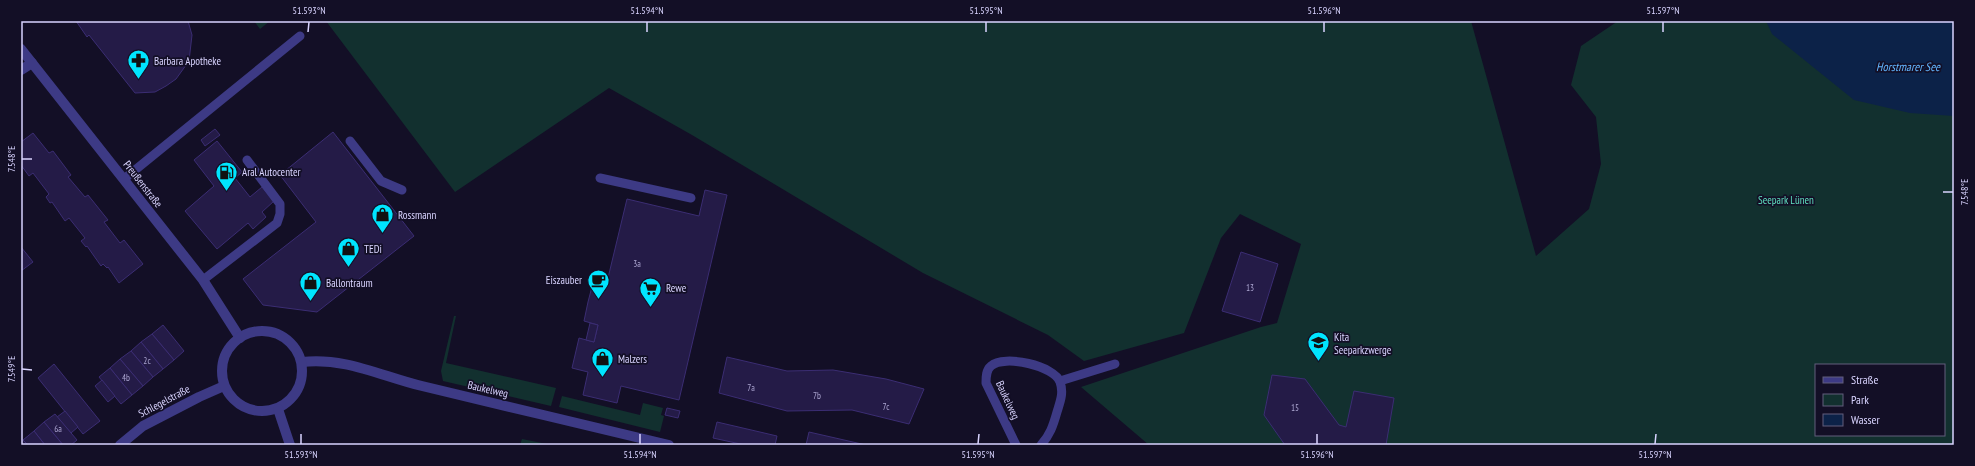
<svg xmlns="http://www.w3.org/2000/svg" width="1975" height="466" viewBox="0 0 1975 466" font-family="'PT Sans Narrow',sans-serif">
	<rect width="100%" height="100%" fill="#130f26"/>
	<g fill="#12302f" fill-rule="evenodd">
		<polygon points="254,21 270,21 260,29"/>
		<path d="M326,21h1145l65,235 53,-47 12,-45 -5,-47 -25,-32 10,-39 37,-25h336v424h-805l-68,-58 180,-60 16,-4 24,-79 -61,-30 -19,24 -37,95 -100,28 -36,-26 -125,-62 -231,-138 -83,-47 -154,104zM1816,365h128v70h-128z"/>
		<polygon points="454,316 456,316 446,363 556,388 551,406 443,381 441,371"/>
		<polygon points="562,396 640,415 643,403 663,408 661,415 664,416 660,432 559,407"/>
		<polygon points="522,439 552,445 520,445"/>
	</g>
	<polygon fill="#0c2248" points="1766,21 1954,21 1954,116 1910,113 1854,100 1772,34"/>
	<g fill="#241b47" stroke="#3b2d73">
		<polygon points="76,21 188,21 192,35 189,61 176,79 166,86 155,92 135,93 89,35 87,37"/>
		<polygon points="215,129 220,135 205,146 201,140"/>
		<polygon points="333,132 414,236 317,312 263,305 243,279 316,222 280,175"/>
		<polygon points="33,133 49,153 53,151 71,175 68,177 85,197 88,195 108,220 104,222 120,243 124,240 143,264 119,283 108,267 107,268 103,264 101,266 87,246 86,247 81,241 85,238 69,218 65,221 52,202 50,203 46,197 49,194 33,173 29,176 21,165 21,142"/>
		<polygon points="217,141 242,172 235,178 250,197 262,187 274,201 262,212 266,217 253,229 248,223 217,249 185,211 214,186 194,160"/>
		<polygon points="705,190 727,195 679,400 621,386 617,403 583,395 588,372 572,368 579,338 594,342 598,325 584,321 588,302 595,275 608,278 627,199 699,216"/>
		<polygon points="21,247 33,262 21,271"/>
		<polygon points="1241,252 1278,264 1260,322 1222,311"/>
		<polygon points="590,323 598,325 594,342 586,340"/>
		<polygon points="163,325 184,351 174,360 152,334"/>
		<polygon points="152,334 174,360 163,369 141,342"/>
		<polygon points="141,342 163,369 153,377 131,351"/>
		<polygon points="131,351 153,377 143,386 120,359"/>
		<polygon points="727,357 787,371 833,370 886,379 924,389 909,424 852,410 787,411 719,393"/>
		<polygon points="120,359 143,386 132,395 110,368"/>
		<polygon points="54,364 100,421 83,434 38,378"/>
		<polygon points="110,368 132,395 121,404 99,377"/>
		<polygon points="1272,375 1305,379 1339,425 1346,427 1354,391 1394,398 1386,445 1285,445 1264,415"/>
		<polygon points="102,380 115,396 108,402 95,386"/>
		<polygon points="667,408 680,411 678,418 665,415"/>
		<polygon points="65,411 78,427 71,433 57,417"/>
		<polygon points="55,414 77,440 71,445 63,445 44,422"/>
		<polygon points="44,422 63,445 45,445 34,431"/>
		<polygon points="717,422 777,436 775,445 745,445 713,438"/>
		<polygon points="34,431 45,445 28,445 23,440"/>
		<polygon points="809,432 866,445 806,445"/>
		<polygon points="23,440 28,445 21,445"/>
	</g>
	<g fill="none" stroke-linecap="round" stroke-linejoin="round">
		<g stroke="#3d3a85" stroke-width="9">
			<polyline points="350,141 381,181 402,190"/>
			<polyline points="600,178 691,198"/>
			<polyline points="124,179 300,36"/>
			<polyline points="203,280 277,223 280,214 280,204 247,160"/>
			<polyline points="1060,381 1115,364"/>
			<path d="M1016,445l-30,-62c0,-6 0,-13 5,-17 13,-12 64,0 69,16 4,11 0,20 -3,30 -4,14 -7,23 -16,33"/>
		</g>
		<g stroke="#3d3a85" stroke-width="10">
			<polyline points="21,70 32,63"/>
			<path d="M302,362c43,-5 79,14 120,24 82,20 165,39 247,59"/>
			<polyline points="120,445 143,426 199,397 224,386"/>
		</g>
		<g stroke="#3d3a85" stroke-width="10">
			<polyline points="21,49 203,280 240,338"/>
			<circle cx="262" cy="371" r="40"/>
			<polyline points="278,409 290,445"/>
		</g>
	</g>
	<path fill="none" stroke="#d9d4ff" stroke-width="1.5" d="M308,32l1,-10M647,32v-10M986,32v-10M1324,32v-10M1663,32v-10M22,159h10M1943,192h10M22,369l10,1M301,444v-10M640,444v-10M978,444l1,-10M1317,444v-10M1655,444l1,-10"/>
	<defs>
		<symbol id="pharmacy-pin" viewBox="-11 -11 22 30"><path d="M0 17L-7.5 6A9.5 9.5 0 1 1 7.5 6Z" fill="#00e5ff" stroke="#130f26"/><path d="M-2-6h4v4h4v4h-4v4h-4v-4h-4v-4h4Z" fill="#111"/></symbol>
		<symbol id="fuel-pin" viewBox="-11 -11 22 30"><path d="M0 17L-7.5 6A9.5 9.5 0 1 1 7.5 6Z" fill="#00e5ff" stroke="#130f26"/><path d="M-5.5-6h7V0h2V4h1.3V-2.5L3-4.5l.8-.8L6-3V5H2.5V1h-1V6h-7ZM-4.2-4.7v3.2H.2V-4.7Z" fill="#111"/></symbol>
		<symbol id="shop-pin" viewBox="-11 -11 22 30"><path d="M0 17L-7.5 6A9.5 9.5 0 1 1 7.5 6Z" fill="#00e5ff" stroke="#130f26"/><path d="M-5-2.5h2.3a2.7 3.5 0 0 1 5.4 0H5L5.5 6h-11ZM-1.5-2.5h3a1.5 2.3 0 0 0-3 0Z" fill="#111"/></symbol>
		<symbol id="cafe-pin" viewBox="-11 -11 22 30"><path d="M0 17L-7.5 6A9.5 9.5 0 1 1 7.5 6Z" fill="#00e5ff" stroke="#130f26"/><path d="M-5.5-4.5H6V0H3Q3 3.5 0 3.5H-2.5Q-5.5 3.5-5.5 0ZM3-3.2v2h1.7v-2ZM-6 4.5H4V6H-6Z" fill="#111"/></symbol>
		<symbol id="supermarket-pin" viewBox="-11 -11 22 30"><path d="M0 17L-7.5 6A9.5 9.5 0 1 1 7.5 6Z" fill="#00e5ff" stroke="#130f26"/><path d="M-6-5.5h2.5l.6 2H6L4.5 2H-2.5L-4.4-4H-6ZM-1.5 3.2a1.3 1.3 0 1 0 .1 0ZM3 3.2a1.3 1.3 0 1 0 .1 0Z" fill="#111"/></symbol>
		<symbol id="school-pin" viewBox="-11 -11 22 30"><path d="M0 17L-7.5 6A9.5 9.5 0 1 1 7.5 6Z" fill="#00e5ff" stroke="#130f26"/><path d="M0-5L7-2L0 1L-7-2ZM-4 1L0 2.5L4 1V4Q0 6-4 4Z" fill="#111"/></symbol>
	</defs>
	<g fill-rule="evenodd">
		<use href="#pharmacy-pin" x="126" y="48" width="25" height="34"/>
		<use href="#fuel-pin" x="214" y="160" width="25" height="34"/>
		<use href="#shop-pin" x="370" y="202" width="25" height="34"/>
		<use href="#shop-pin" x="336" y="236" width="25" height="34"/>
		<use href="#cafe-pin" x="586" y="268" width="25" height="34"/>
		<use href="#shop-pin" x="298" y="270" width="25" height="34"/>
		<use href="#supermarket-pin" x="638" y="276" width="25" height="34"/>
		<use href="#school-pin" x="1306" y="330" width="25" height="34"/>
		<use href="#shop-pin" x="590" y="346" width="25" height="34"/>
	</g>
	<g text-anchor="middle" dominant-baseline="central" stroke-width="3.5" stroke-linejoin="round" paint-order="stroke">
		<g font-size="9" fill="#aca6d1">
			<text x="637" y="263">3a</text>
			<text x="1250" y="287">13</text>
			<text x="147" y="360">2c</text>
			<text x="126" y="377">4b</text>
			<text x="751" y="387">7a</text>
			<text x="817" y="395">7b</text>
			<text x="886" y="406">7c</text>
			<text x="1295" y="407">15</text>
			<text x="58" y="428">6a</text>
		</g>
		<g font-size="11" fill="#d9d4ff" stroke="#130f26" text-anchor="start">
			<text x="154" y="61">Barbara Apotheke</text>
			<text x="242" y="172">Aral Autocenter</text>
			<text x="398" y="215">Rossmann</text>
			<text x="364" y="249">TEDi</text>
			<text x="582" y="280" text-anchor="end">Eiszauber</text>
			<text x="326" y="283">Ballontraum</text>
			<text x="666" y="288">Rewe</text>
			<text x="1334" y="337">Kita<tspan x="1334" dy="13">Seeparkzwerge</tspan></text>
			<text x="618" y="359">Malzers</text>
		</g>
		<g font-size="11" fill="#d9d4ff" stroke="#130f26">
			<text transform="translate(143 184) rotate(52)">Preußenstraße</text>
			<text transform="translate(488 389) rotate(13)">Baukelweg</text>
			<text transform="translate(1008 400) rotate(65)">Baukelweg</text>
			<text transform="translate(164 401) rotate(-28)">Schlegelstraße</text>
		</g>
		<g font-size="11" fill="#5fe0c0" stroke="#130f26">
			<text x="1786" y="200">Seepark Lünen</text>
		</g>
		<g font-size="12" font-style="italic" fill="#62b6ff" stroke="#130f26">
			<text x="1908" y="66">Horstmarer See</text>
		</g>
	</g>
	<rect width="1975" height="466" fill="none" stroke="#130f26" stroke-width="44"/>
	<rect x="1815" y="364" width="130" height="72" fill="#130f26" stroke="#625e7d"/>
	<rect x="1823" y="377" width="20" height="6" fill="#3d3a85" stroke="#625e7d"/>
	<text x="1851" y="384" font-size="12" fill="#d9d4ff">Straße</text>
	<rect x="1823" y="394" width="20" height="12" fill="#12302f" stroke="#625e7d"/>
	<text x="1851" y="404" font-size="12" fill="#d9d4ff">Park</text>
	<rect x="1823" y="414" width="20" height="12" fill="#0c2248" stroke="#625e7d"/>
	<text x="1851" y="424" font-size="12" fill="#d9d4ff">Wasser</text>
	<rect x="22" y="22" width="1931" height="422" fill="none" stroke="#d9d4ff" stroke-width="1.5"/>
	<g font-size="10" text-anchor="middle" fill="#d9d4ff">
		<text x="309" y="14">51.593°N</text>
		<text x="647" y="14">51.594°N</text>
		<text x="986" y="14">51.595°N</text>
		<text x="1324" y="14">51.596°N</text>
		<text x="1663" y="14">51.597°N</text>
		<text transform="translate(11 159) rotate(-90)" y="4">7.548°E</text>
		<text transform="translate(1964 192) rotate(-90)" y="4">7.548°E</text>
		<text transform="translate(11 369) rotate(-90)" y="4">7.549°E</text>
		<text x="301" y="458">51.593°N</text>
		<text x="640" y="458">51.594°N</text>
		<text x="978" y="458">51.595°N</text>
		<text x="1317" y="458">51.596°N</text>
		<text x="1655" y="458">51.597°N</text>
	</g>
</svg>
